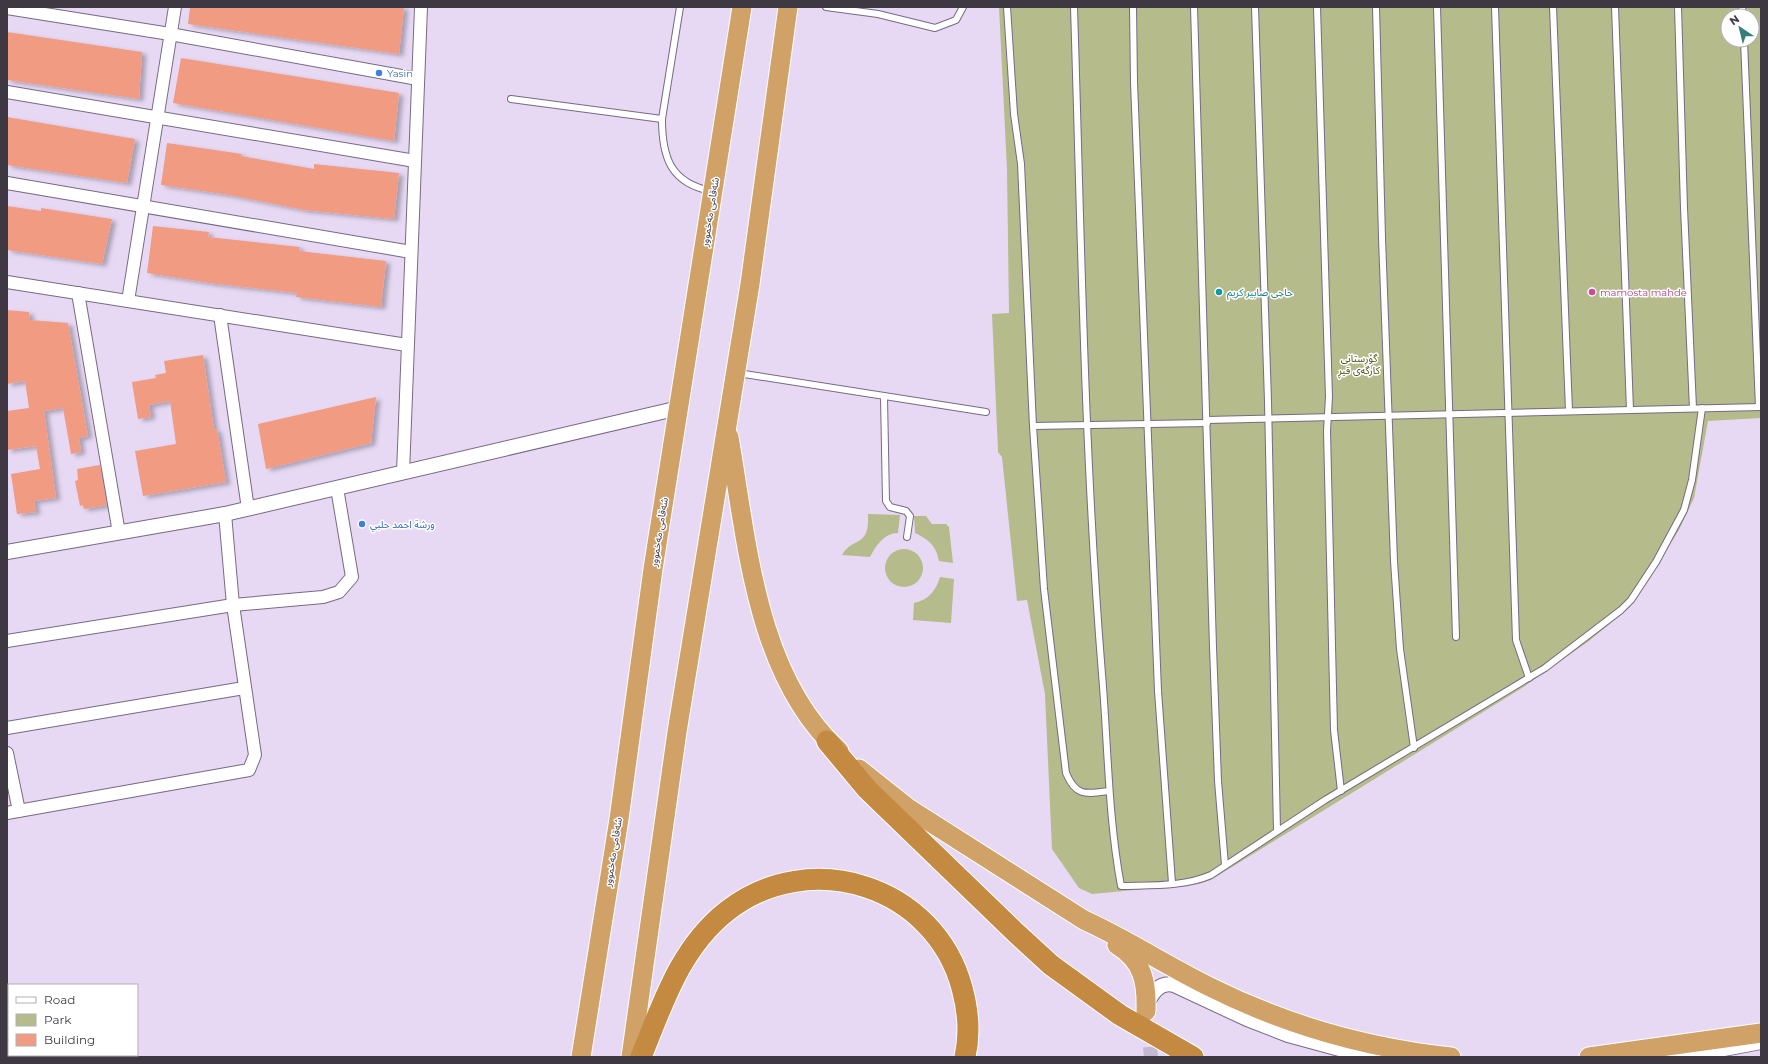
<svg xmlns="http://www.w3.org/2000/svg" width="1768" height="1064" viewBox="0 0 1768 1064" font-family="Montserrat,'Noto Sans Arabic',sans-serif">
	<defs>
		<filter id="shadow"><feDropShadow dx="4.5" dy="2.5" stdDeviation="2" flood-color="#0004"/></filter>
	</defs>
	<rect width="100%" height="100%" fill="#e7d9f4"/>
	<g fill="#b5bb8b" fill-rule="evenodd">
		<path d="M999,7h762v411l-53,3 -14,77 -15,32 -49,77 -41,34 -67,47 -311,192 -13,4 -106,10 -13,-6 -27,-39 -7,-155 -18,-94 -10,1 -15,-144 -4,-5 -6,-138 17,-1 -2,-144zM1728,16h24v24h-24z"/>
		<path d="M868,514l32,1 -2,18c-14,0 -22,13 -28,24l-28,-2c11,-19 28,-7 26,-41z"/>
		<path d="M914,516h12l6,8h14l3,3 4,36 -14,-2c-3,-16 -10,-21 -24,-28z"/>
		<circle cx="904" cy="568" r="19"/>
		<path d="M940,577l14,2 -3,44 -38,-3 1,-17c15,-3 22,-13 26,-26z"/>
	</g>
	<g fill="#f19b82" filter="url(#shadow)">
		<polygon points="190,7 404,7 399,54 188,24"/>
		<polygon points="7,32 142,52 139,99 7,80"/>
		<polygon points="181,58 399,93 394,141 173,103"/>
		<polygon points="7,117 135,139 127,183 7,165"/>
		<polygon points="167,143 242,154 241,156 314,169 314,164 399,173 394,219 304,210 230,195 161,185"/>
		<polygon points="7,206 41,211 41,208 112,219 102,264 7,250"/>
		<polygon points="153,226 209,232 208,237 300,247 299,251 386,261 381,307 296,297 297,293 210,283 147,273"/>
		<polygon points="7,310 29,312 30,320 68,323 88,436 79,438 81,452 71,454 63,408 44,411 56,498 34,501 36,512 17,514 11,474 40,469 36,446 7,450 7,411 29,408 25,381 7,384"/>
		<polygon points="203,355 214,430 217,429 226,482 143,496 135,451 176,444 170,401 149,405 151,417 138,419 132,382 156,378 155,375 166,373 164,361"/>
		<polygon points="376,397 371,443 266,469 258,424"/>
		<polygon points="100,465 107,505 84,509 83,505 80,506 75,481 78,480 77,469"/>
	</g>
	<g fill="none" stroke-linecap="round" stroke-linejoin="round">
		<g stroke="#c5b9d1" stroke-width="14" stroke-dasharray="14 7" stroke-linecap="butt">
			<polyline points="1148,1026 1151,1057"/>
			<polyline points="76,1055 76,1057"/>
		</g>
		<defs>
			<g id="service">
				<path d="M680,7l-18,112c0,39 9,64 49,72"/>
				<polyline points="826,7 878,14 935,28 956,20 963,7"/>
				<path d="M1007,7l7,107 7,50 12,262 11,163 22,184c10,24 20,21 43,18"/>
				<path d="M1074,7c7,222 10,445 28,667 6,71 6,142 19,212 29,-1 63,1 90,-11l114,-75 220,-132 76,-58 10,-10 25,-38 28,-52 8,-30 10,-72"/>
				<polyline points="1133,7 1134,82 1158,691 1172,883"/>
				<polyline points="1194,7 1213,647 1218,781 1225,865"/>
				<polyline points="1255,7 1268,401 1277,831"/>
				<polyline points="1317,7 1329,397 1327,431 1334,730 1341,791"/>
				<polyline points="1376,7 1382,238 1394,561 1400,649 1414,748"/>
				<polyline points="1437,7 1456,637"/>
				<polyline points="1495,7 1516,640 1529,678"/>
				<polyline points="1553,7 1569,411"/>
				<polyline points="1615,7 1630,410"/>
				<polyline points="1678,7 1684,208 1693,408"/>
				<polyline points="1742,7 1743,16"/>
				<polyline points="1744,40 1759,407"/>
				<polyline points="511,99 662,119"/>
				<polyline points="738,373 986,412"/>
				<polyline points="884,397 886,501 890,507 906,511 910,516 907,537"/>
				<polyline points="1207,420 1761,407"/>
				<polyline points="1033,426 1207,423"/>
			</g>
			<g id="minor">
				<polyline points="7,8 170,34 418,79"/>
				<polyline points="7,92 415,161"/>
				<polyline points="7,183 411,252"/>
				<polyline points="7,282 407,345"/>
				<polyline points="78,293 119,533"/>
				<polyline points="128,301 175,7"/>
				<polyline points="220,315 248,509"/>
				<polyline points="403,473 421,7"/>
				<polyline points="7,641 233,605 323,597 339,592 352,577 337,488"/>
				<polyline points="7,728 244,688"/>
				<polyline points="7,753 19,811"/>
				<polyline points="7,813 249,770 255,755 233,605 225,514"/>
			</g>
			<g id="tertiary">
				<polyline points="7,552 225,514 679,408"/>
				<path d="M1146,1005c6,-11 13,-24 28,-20l73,34 41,16 81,22"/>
				<polyline points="7,1019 9,1018"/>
				<polyline points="7,1035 9,1034"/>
				<polyline points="1681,1057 1761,1042"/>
			</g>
			<g id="trunk">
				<path d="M729,437c18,104 27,239 110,314"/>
				<path d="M859,769l49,39 176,112c44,20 83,46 126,67 76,38 157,61 241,70"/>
				<path d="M1117,945c26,16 30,37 29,66"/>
				<polyline points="581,1057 619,819 653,569 742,7"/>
				<polyline points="631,1057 677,732 750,284 788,7"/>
				<polyline points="1589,1057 1761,1033"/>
			</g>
			<g id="motorway">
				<polyline points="827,741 867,789 1015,932 1051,965 1120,1015 1193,1057"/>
				<path d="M641,1057c22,-54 39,-109 86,-146 83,-65 208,-25 235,77 6,22 8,47 3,69"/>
			</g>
		</defs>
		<use href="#service" stroke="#776a82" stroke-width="8"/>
		<use href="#minor" stroke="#776a82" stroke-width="14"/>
		<use href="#tertiary" stroke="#776a82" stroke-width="16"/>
		<use href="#trunk" stroke="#fff" stroke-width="21"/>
		<use href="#motorway" stroke="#fff" stroke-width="23"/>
		<use href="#service" stroke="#fff" stroke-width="6"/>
		<use href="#minor" stroke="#fff" stroke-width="12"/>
		<use href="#tertiary" stroke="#fff" stroke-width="14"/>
		<use href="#trunk" stroke="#d0a268" stroke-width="19"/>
		<use href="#motorway" stroke="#c58a42" stroke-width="21"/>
	</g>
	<g fill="#3f7fe0" stroke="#fff" stroke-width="1.5">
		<circle cx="379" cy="73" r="4"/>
		<circle cx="362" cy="524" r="4"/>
	</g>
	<circle fill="#0f9aa8" stroke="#fff" stroke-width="1.5" cx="1219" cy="292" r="4"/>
	<circle fill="#d1479c" stroke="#fff" stroke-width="1.5" cx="1592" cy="292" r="4"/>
	<g text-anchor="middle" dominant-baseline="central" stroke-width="3" stroke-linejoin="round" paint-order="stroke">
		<g font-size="10" fill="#366cbe" stroke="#fff" text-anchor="start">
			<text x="387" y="73">Yasin</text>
			<text x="370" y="524">ورشة احمد حلبي</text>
		</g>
		<g font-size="10" fill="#3e3843" stroke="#fff">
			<text transform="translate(710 212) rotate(-81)">شەقامی مەخموور</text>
			<text transform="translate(659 532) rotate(-81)">شەقامی مەخموور</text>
			<text transform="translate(613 852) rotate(-81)">شەقامی مەخموور</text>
		</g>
		<g font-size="10" fill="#0d838f" stroke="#fff" text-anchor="start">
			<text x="1227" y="292">حاجی صابیر کریم</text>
		</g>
		<g font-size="10" fill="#b23c85" stroke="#fff" text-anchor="start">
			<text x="1600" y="292">mamosta mahde</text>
		</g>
		<g font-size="10" fill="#494e0d" stroke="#fff">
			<text x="1359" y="358">گۆڕستانی<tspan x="1359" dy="12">کارگەی قیڕ</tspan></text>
		</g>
	</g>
	<rect width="1768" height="1064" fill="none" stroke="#3e3843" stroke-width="16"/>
	<rect x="8" y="984" width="130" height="72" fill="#ffffff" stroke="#b2afb4"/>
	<rect x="16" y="997" width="20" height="6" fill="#ffffff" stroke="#b2afb4"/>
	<text x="44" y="1004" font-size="12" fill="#3e3843">Road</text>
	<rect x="16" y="1014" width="20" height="12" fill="#b5bb8b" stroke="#b2afb4"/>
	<text x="44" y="1024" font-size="12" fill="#3e3843">Park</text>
	<rect x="16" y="1034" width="20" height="12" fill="#f19b82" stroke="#b2afb4"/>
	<text x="44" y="1044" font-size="12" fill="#3e3843">Building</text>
	<g transform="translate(1740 28) rotate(325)"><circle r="19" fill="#ffffff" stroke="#b2afb4"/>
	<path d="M0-3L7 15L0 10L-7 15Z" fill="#367e7a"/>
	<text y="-6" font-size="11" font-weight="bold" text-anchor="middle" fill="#3e3843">N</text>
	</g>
</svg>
